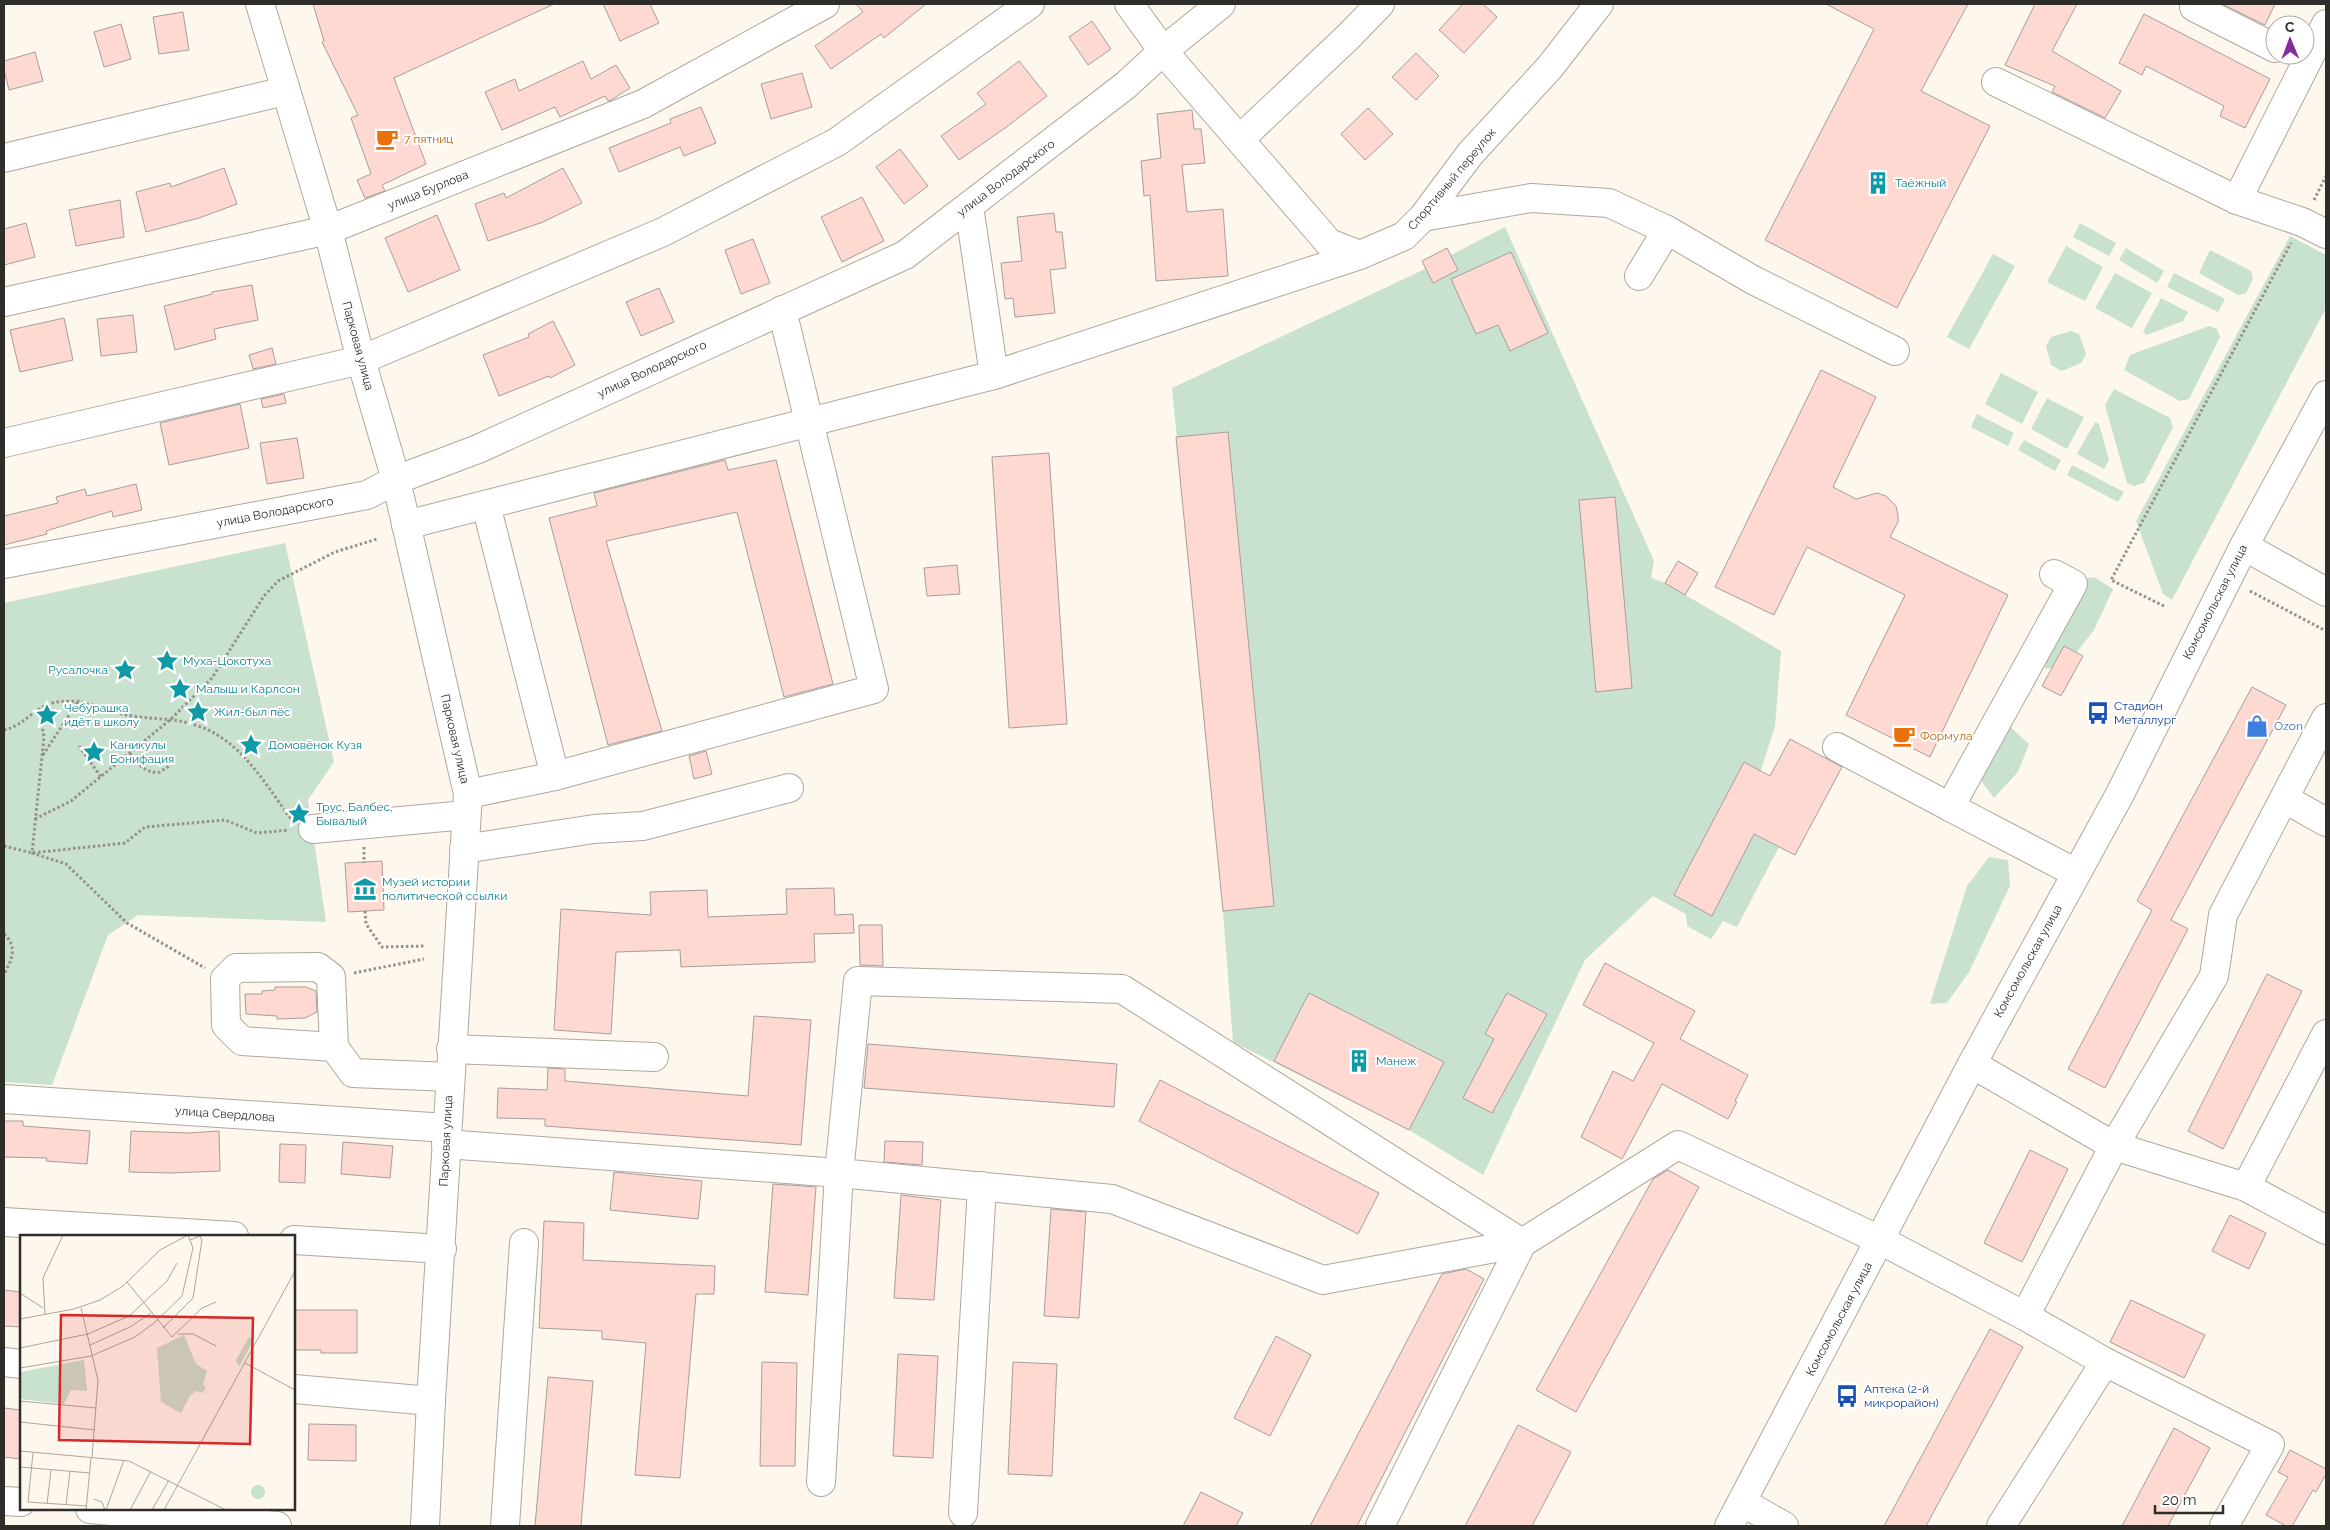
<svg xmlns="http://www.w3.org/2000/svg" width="2330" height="1530" viewBox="0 0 2330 1530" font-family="Raleway,sans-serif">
	<rect width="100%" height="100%" fill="#fef7ed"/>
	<g fill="#c9e1cf">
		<polygon points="2080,223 2116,243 2109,256 2073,237"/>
		<polygon points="1505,227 1654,561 1651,578 1665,583 1781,651 1775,726 1743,827 1779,847 1737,927 1723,921 1711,939 1687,926 1686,914 1653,896 1585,960 1483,1175 1409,1130 1233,1042 1223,911 1172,388 1425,269 1422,261 1447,248 1451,255"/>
		<polygon points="2290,236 2326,255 2326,308 2172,600 2163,594 2136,521"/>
		<polygon points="2066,246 2103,267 2085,301 2047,282"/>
		<polygon points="2126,248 2164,271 2157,283 2119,260"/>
		<polygon points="2210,250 2251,271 2253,279 2246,293 2238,295 2199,273"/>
		<polygon points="1993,254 2015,266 1969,349 1947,337"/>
		<polygon points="2115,273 2152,293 2132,328 2095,308"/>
		<polygon points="2174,273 2225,299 2218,312 2167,287"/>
		<polygon points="2161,298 2188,312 2183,321 2147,335 2143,332"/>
		<polygon points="2209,326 2217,329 2220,337 2189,399 2180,401 2124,370 2130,355"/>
		<polygon points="2071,331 2079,334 2086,354 2081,363 2062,371 2051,365 2046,346 2051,337"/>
		<polygon points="2001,373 2038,392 2022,424 1985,404"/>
		<polygon points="2114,389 2170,418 2173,427 2144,483 2134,486 2127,483 2105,405"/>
		<polygon points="2047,398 2084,417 2067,449 2031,429"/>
		<polygon points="1977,414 2014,433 2008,446 1971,427"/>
		<polygon points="2095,422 2099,424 2109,460 2104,469 2077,454"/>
		<polygon points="2024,440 2061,460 2055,471 2018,450"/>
		<polygon points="2072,465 2124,492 2118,502 2067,475"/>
		<polygon points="285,543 334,762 308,800 326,922 138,915 108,935 52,1085 4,1082 4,603"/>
		<polygon points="2094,577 2113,589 2094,630 2066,666 2045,669 2046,645 2082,579"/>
		<polygon points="2010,727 2029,744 2018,772 1994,798 1979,778 1998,735"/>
		<polygon points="1989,857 2008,860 2010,886 1969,972 1947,1003 1930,1004 1967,886"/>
	</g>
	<g fill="#fdd9d1" stroke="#a99d9b">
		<polygon points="313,4 554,4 394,78 426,164 382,185 385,191 365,198 357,180 371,174 351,118 358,115 322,42 324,41"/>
		<polygon points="603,4 650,4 659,23 620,41"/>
		<polygon points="856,4 926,4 884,38 881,34 831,69 815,46 863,12"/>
		<polygon points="1463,4 1483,4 1497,17 1464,53 1439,30"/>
		<polygon points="1826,4 1968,4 1921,91 1990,126 1897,308 1765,240 1874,29"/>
		<polygon points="2035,4 2077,4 2052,51 2121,91 2105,118 2052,92 2055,86 2005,65"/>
		<polygon points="2222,4 2275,4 2265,25"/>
		<polygon points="183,12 189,50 159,54 153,17"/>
		<polygon points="2144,14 2270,79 2245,128 2220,116 2224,106 2146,66 2142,75 2119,63"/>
		<polygon points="1092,21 1111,49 1088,65 1069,37"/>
		<polygon points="121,24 131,59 104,67 94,32"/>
		<polygon points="35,52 43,81 9,90 4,70 4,61"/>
		<polygon points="1416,53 1439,76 1416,100 1392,77"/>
		<polygon points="583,61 591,79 616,65 630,88 611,100 608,101 605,96 560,117 555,107 502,130 485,92 515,79 519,91"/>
		<polygon points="1019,61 1047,96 1005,128 959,160 941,136 986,104 977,93"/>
		<polygon points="802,73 812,107 771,119 761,84"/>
		<polygon points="701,107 716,143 684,156 680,147 619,172 609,148 671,123 670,119"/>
		<polygon points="1368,108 1393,134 1365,160 1341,134"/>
		<polygon points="1192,110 1194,129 1201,129 1205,163 1182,165 1187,212 1223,209 1228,276 1156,281 1150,195 1144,196 1141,161 1161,158 1157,114"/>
		<polygon points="900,149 928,186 904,204 876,167"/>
		<polygon points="224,168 237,204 199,218 146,232 136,192 170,183 171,187"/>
		<polygon points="563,168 582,203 543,222 488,241 475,204 504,193 506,198"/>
		<polygon points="862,197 884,241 842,262 821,217"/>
		<polygon points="120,200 124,237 76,246 69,210"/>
		<polygon points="1054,213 1056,232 1062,232 1066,268 1050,270 1055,313 1015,317 1013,298 1005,299 1001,263 1022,261 1017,217"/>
		<polygon points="437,215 460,270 408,292 385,238"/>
		<polygon points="26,223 35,257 4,265 4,229"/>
		<polygon points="753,239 770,283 741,294 725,250"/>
		<polygon points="1447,248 1458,270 1433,283 1422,261"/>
		<polygon points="1511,252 1548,333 1510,351 1498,325 1476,334 1451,279"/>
		<polygon points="252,285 258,320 214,329 216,339 175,350 164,306 212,294 212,292"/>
		<polygon points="659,288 674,322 641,336 626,302"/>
		<polygon points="133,315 137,352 101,356 97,319"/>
		<polygon points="64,318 73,360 20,372 10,330"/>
		<polygon points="553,321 575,365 550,378 549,376 499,396 483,355 529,337 528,334"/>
		<polygon points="272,348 276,364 253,369 249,355"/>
		<polygon points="1821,370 1876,397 1833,487 1856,499 1877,493 1886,496 1896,506 1898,515 1898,522 1890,537 2008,595 1930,757 1846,715 1905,595 1807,547 1774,615 1715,587"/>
		<polygon points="284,394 286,403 263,408 261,399"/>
		<polygon points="240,404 249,448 169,465 160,423"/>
		<polygon points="1228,432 1274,906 1223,911 1176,437"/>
		<polygon points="297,438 304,478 267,484 260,443"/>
		<polygon points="1049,453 1067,724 1009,728 992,457"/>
		<polygon points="725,460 728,470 776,460 833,684 784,697 737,512 606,541 662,731 608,745 549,518 597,506 594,493"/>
		<polygon points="136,484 142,510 113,517 112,511 46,531 47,534 4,545 4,516 58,503 56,497 85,489 87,496"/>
		<polygon points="1615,497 1632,688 1596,692 1579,500"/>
		<polygon points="1678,561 1698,573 1685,595 1665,583"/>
		<polygon points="957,565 960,594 927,596 924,568"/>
		<polygon points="2064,646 2083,656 2061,696 2042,686"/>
		<polygon points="2252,687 2286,705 2171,920 2188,929 2105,1088 2068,1069 2152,910 2137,901"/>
		<polygon points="1790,739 1842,767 1795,855 1754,834 1712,916 1674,895 1744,762 1770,776"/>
		<polygon points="706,751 712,774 694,779 689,756"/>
		<polygon points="382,861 384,910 348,912 345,863"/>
		<polygon points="834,888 835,915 853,914 854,933 814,934 815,962 681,967 680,950 616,952 611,1034 554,1030 561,909 651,915 650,892 707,890 708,917 787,914 786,889"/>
		<polygon points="859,925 882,925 883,966 860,965"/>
		<polygon points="1605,963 1695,1011 1680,1039 1748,1075 1735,1101 1737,1102 1728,1119 1662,1084 1622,1159 1581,1137 1613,1071 1633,1081 1654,1043 1583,1005"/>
		<polygon points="2267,974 2302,991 2223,1149 2188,1131"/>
		<polygon points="275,987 306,987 316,991 317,1012 305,1018 277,1019 277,1016 246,1014 245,994 262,994 262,991 275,990"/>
		<polygon points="1309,993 1444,1062 1409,1130 1274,1061"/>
		<polygon points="1507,993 1547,1014 1492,1113 1463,1098 1494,1039 1485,1034"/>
		<polygon points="754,1016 811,1020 801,1145 545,1126 545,1119 497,1118 498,1088 547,1090 548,1068 565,1069 565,1081 748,1096"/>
		<polygon points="868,1044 1117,1064 1114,1107 864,1088"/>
		<polygon points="1160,1080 1379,1193 1358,1234 1139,1121"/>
		<polygon points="4,1121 23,1121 23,1126 90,1131 87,1164 46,1161 47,1158 4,1157"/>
		<polygon points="131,1131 188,1133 219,1131 220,1171 171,1173 129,1172"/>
		<polygon points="885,1141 923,1142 922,1165 884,1162"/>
		<polygon points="343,1142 393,1146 390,1178 341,1174"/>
		<polygon points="280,1144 306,1145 305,1183 279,1182"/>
		<polygon points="2030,1150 2068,1169 2022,1262 1984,1243"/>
		<polygon points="1668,1170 1699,1187 1576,1412 1536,1390 1653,1179"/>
		<polygon points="614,1172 702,1181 698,1219 610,1210"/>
		<polygon points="773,1184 816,1187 808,1295 765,1292"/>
		<polygon points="901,1195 941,1200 934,1300 894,1298"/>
		<polygon points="1051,1209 1086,1212 1079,1318 1044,1316"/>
		<polygon points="2230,1215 2266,1233 2249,1269 2212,1251"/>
		<polygon points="544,1221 584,1223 583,1260 715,1266 714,1294 696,1294 680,1478 635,1475 646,1343 602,1339 602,1331 539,1328"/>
		<polygon points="1466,1269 1484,1279 1357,1526 1310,1526 1442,1274"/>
		<polygon points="4,1290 21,1292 21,1327 4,1326"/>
		<polygon points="2131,1300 2205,1335 2184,1378 2110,1342"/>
		<polygon points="294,1310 357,1310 357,1353 321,1353 321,1350 294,1350"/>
		<polygon points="1990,1329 2023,1347 1926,1526 1884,1526"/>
		<polygon points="1276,1336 1311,1355 1270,1436 1234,1418"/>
		<polygon points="898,1354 938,1356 933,1458 893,1456"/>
		<polygon points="762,1362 797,1363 795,1466 760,1466"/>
		<polygon points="1013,1362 1057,1364 1052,1476 1008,1474"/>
		<polygon points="548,1377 593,1381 581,1526 535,1526"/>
		<polygon points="4,1408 21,1410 21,1459 4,1457"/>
		<polygon points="309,1424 356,1425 356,1461 308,1460"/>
		<polygon points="1518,1425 1571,1452 1532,1526 1465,1526"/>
		<polygon points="2174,1428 2210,1448 2168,1526 2122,1526"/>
		<polygon points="2290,1450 2326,1469 2326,1474 2316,1492 2313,1490 2292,1526 2286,1526 2266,1515 2288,1477 2278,1472"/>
		<polygon points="1201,1492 1243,1513 1236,1526 1183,1526"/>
	</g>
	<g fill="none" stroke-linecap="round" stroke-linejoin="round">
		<defs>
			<g id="minor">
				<polyline points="260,4 328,230 361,360 396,480 468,794 431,1401 425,1526"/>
				<polyline points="1129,4 1163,51 1329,243 1360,255 1404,236 1423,217 1470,154 1550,67 1599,4"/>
				<polyline points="2195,4 2194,7 2275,48"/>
				<polyline points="2326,24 2237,200 2302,222 2326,234"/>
				<polyline points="1996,82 2237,200"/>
				<polyline points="1240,139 1348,37 1380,4"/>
				<polyline points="4,158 285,91"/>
				<polyline points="969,206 994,375"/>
				<polyline points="1423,217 1531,198 1609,203 1667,230 1753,280 1895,351"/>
				<polyline points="1639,276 1667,230"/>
				<polyline points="4,302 328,230 643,104 825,4"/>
				<polyline points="4,443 361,360 663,232 837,142 1030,4"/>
				<polyline points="486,505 555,776 874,689 782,310"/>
				<polyline points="406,525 994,375 1360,255"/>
				<polyline points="2244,546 2326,592"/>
				<polyline points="4,564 367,495 396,480 478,449 905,255 1126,85 1163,51 1221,4"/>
				<polyline points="2054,574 2073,584 1950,807 2076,873"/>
				<polyline points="2326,718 2223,915 2214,976 2114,1146 2246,1187 2326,1230"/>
				<polyline points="1837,747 1950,807"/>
				<polyline points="468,794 555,776"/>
				<polyline points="2285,799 2326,822"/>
				<polyline points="313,829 466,815"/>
				<polyline points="464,849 594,829 643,826 789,788"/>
				<polygon points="858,981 1122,989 1522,1243 1323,1280 1112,1199 839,1173"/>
				<polyline points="334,1047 242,1041 226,1025 225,979 236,968 318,967 331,977 334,1047 353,1073 450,1077"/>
				<polyline points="451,1049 654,1057"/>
				<polyline points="1972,1064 2114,1146 2025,1316"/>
				<polyline points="4,1099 447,1128"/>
				<polyline points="446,1144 839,1173 821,1482"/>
				<polyline points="2246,1187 2326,1034"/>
				<polyline points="4,1222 234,1236"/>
				<polyline points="294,1240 442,1249"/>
				<polyline points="4,1362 21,1364"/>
				<polyline points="294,1389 431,1401"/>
				<polyline points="4,1501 21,1502"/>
				<polyline points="1742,1502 1784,1526"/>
				<polyline points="90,1509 277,1526"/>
				<polyline points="963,1513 982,1186"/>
				<polyline points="505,1526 524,1243"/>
				<polyline points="1380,1526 1522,1243 1678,1145 1880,1240 2025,1316 2105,1362 2270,1445 2224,1526"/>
				<polyline points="2001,1526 2105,1362"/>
			</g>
			<polyline id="major" points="1729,1526 1972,1064 2120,794 2244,546 2326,395"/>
		</defs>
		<use href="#minor" stroke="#aea89f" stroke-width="30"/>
		<use href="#major" stroke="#aea89f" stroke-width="30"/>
		<g stroke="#96918a" stroke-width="3" stroke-dasharray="2.5 2.5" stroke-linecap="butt">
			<polyline points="2314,200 2326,176"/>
			<polyline points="2250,591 2326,631"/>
			<polyline points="2164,606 2111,580 2291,243"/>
			<polyline points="39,709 44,737 32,853 66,864 127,923 205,968"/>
			<path d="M4,730c20,-4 32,-25 53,-28 25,-4 46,8 70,13 24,5 48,2 71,11 43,14 68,59 93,93"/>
			<polyline points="79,746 101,777"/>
			<path d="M130,754c8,11 14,17 28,19l13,-8"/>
			<polyline points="43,755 79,700"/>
			<polyline points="35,819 71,801 171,719 212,678 264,596 278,581 335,552 377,539"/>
			<polyline points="4,846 32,853 125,843 145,827 225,820 257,833 289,830"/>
			<polyline points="364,847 364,863"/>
			<polyline points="365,911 366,924 382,947 424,946"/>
			<path d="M4,934c14,13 8,26 0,40"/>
			<polyline points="354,973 424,959"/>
		</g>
		<use href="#minor" stroke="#fff" stroke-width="28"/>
		<use href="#major" stroke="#fff" stroke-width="28"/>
	</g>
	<defs>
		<symbol id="cafe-bare" viewBox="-9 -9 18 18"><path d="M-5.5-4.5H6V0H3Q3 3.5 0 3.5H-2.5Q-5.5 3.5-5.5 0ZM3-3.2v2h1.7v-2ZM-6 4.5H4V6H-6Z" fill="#e8710a" stroke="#fff" stroke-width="2.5" paint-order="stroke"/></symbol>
		<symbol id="building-bare" viewBox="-9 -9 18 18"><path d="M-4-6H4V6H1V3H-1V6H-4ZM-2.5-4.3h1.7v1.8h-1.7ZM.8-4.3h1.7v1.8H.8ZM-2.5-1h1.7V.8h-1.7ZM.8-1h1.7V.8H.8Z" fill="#0f9aa8" stroke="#fff" stroke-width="2.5" paint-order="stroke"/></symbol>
		<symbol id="sight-bare" viewBox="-9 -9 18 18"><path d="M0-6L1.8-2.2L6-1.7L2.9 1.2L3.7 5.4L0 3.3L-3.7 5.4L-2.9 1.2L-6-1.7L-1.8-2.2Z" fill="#0f9aa8" stroke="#fff" stroke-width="2.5" paint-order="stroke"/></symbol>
		<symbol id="bus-bare" viewBox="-9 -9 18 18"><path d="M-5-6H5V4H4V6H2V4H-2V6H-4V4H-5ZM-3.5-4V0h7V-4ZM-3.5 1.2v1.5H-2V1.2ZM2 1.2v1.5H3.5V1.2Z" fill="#1a4fb4" stroke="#fff" stroke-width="2.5" paint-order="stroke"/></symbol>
		<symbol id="shop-bare" viewBox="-9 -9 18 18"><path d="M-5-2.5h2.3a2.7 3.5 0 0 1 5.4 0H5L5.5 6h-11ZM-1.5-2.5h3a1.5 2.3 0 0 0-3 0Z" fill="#3f7fe0" stroke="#fff" stroke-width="2.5" paint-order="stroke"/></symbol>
		<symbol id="museum-bare" viewBox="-9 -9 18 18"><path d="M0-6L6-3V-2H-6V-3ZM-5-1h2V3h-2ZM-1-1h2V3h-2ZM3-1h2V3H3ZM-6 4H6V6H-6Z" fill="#0f9aa8" stroke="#fff" stroke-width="2.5" paint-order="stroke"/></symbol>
	</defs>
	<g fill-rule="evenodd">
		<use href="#cafe-bare" x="371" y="123" width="32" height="32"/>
		<use href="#building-bare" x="1862" y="167" width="32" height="32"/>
		<use href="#sight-bare" x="151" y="645" width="32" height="32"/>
		<use href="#sight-bare" x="109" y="654" width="32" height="32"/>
		<use href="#sight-bare" x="164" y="673" width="32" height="32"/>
		<use href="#sight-bare" x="182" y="696" width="32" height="32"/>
		<use href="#bus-bare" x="2082" y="697" width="32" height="32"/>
		<use href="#sight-bare" x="31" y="699" width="32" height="32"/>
		<use href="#shop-bare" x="2241" y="710" width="32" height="32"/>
		<use href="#cafe-bare" x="1888" y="720" width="32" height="32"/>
		<use href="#sight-bare" x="235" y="729" width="32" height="32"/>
		<use href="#sight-bare" x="78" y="736" width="32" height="32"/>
		<use href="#sight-bare" x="283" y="798" width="32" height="32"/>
		<use href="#museum-bare" x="349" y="873" width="32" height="32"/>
		<use href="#building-bare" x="1343" y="1045" width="32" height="32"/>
		<use href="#bus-bare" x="1831" y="1380" width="32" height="32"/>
	</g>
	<g text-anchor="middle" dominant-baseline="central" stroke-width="4" stroke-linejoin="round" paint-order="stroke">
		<g font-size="12" fill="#c56008" stroke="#fff" text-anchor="start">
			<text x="404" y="139">7 пятниц</text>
			<text x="1920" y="736">Формула</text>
		</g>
		<g font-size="12" fill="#2f2d29" stroke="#fff">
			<text transform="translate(1006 178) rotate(-37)">улица Володарского</text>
			<text transform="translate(1452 179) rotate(-50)">Спортивный переулок</text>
			<text transform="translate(428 190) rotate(-22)">улица Бурлова</text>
			<text transform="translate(358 346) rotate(75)">Парковая улица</text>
			<text transform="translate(652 369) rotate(-25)">улица Володарского</text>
			<text transform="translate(275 512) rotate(-11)">улица Володарского</text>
			<text transform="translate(2215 602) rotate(-63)">Комсомольская улица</text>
			<text transform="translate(455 739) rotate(77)">Парковая улица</text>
			<text transform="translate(2028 961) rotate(-61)">Комсомольская улица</text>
			<text transform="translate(225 1114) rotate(4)">улица Свердлова</text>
			<text transform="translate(446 1141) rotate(-87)">Парковая улица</text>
			<text transform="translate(1839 1319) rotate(-62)">Комсомольская улица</text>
		</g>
		<g font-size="12" fill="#0d838f" stroke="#fff" text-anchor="start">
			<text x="1895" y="183">Таёжный</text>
			<text x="183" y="661">Муха-Цокотуха</text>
			<text x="108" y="670" text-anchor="end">Русалочка</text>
			<text x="196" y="689">Малыш и Карлсон</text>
			<text x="64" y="708">Чебурашка<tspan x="64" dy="14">идёт в школу</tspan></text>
			<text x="214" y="712">Жил-был пёс</text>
			<text x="110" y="745">Каникулы<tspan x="110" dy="14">Бонифация</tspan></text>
			<text x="268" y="745">Домовёнок Кузя</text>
			<text x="316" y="807">Трус, Балбес,<tspan x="316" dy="14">Бывалый</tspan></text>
			<text x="382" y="882">Музей истории<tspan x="382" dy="14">политической ссылки</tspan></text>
			<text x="1376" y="1061">Манеж</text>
		</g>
		<g font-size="12" fill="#164399" stroke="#fff" text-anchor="start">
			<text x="2114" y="706">Стадион<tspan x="2114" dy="14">Металлург</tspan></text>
			<text x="1864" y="1389">Аптека (2-й<tspan x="1864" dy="14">микрорайон)</tspan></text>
		</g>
		<g font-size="12" fill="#366cbe" stroke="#fff" text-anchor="start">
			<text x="2274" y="726">Ozon</text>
		</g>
	</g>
	<g transform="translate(20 1235)">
		<rect width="275" height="275" fill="#fef7ed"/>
		<path d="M164,100l12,29 11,7 -4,14 3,2 -3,6 -7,-2 -6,5 -9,17 -20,-11 -4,-54zM229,102l4,4 -14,26 -3,-7zM64,125l3,31 -16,-1 -7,14 -44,-5v-27zM231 257a7 7 0 1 1 14 0a7 7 0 1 1-14 0Z" fill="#c9e1cf"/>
		<path fill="none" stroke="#aba69f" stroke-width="1" d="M107,47l45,55 30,-29 14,-6M0,58l23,15M61,73l17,72 -6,77M25,79l-2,-36 20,-43M0,84l54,-10 26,-9 23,-14 37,-36 28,-15M143,93l30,-30 9,-58 -2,-4 -10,4M158,99h15l23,12M70,110l40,-18 21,-14M0,113l68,-14 41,-18 38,-35 10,-18M225,128l50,27M0,133l71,-12 44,-19 19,-14 28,-27 11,-48 -5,-13M0,166l76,7M0,187l75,8M0,216l109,10 97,49M13,218l-5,49 59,4M0,232l70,6M74,264l8,3 3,8M27,269l4,-34M46,270l4,-34M66,275l5,-52M86,275l18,-50M110,275l21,-39M132,275l17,-30M144,275l131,-239"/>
		<path fill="#d62828" fill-opacity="0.15" stroke="#d62828" stroke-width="2.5" d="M41,80l192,3 -3,126 -191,-4z"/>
		<rect width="275" height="275" fill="none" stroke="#2f2d29" stroke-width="2.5"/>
	</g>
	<rect width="2330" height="1530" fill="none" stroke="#2f2d29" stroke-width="10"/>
	<g transform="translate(2290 40) rotate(359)"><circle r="24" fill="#ffffff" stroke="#acaba9"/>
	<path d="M0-4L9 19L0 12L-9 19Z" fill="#842c9a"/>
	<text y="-8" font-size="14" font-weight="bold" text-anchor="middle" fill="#2f2d29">С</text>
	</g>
	<path d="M2155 1505v8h68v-8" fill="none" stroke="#2f2d29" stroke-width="2.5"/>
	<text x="2162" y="1505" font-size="15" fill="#2f2d29" stroke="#ffffff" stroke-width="4" paint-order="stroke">20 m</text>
</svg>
